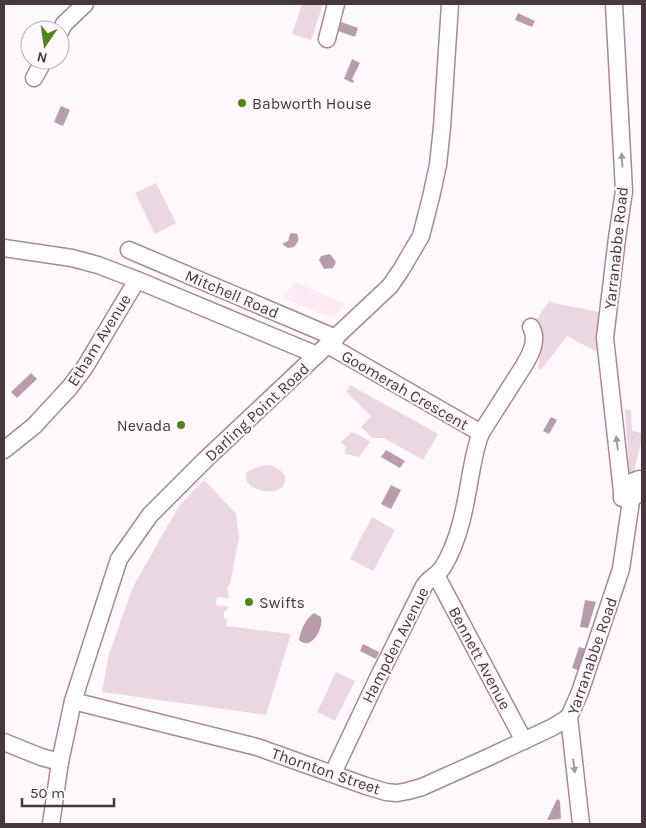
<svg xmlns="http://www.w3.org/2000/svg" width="646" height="828" viewBox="0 0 646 828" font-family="Karla,sans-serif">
	<rect width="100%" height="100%" fill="#fff8fc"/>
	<polygon fill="#fcebf5" points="295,282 346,304 333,318 283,298"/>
	<g fill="#ecd6e2">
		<polygon points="302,4 323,4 311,40 292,34"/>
		<polygon points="156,183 176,223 155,234 135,193"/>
		<polygon points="549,301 553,303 599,312 598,325 599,353 567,336 541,370 538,368 541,346 535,322"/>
		<polygon points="350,385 438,434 423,460 384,438 373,438 361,427 371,416 346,392"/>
		<polygon points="625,409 631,410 632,431 642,433 642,439 634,471 632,473 629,472 629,470"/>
		<polygon points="352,432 361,436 370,442 359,457 345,454 346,447 341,442"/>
		<path d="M270,465l10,5 5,6c0,3 0,6 -1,8 -5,13 -33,7 -37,-3 -2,-3 -1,-5 -1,-8 8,-6 15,-7 24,-8z"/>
		<polygon points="204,480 236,514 239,538 230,584 227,588 229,598 217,597 216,605 229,607 224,612 224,617 227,620 226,626 291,634 266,715 102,692 109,654 133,587 179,506"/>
		<polygon points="372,517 395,530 373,571 350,559"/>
		<polygon points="336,672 355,681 335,721 317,712"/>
	</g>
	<g fill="#b99cac">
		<polygon points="518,13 535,21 532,27 515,20"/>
		<polygon points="341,22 358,28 355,37 338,31"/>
		<polygon points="352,59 360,63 352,79 354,81 353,83 344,79"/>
		<polygon points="61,106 70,110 63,126 54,122"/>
		<path d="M292,233l5,1c3,4 1,9 -3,13l-6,1 -6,-4 6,-3 2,-7z"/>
		<polygon points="330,254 336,262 333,268 324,269 319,260 321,256"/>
		<polygon points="31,373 37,379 17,398 11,392"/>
		<polygon points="551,417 557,420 549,434 543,431"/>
		<polygon points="386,450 405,461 400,468 381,457"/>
		<polygon points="391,485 401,490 391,509 381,504"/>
		<polygon points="585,600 596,602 588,628 580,627"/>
		<path d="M314,613l7,4c3,11 -10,35 -22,23 1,-9 7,-22 15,-27z"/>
		<polygon points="363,644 379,652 376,659 360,651"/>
		<polygon points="579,647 586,649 578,670 572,668"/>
		<polygon points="557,799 560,801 561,819 547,820"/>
	</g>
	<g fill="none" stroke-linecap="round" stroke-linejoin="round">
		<defs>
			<g id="minor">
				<polyline points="614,4 624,191 617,238 605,338 622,491 630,495 636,495"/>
				<polyline points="60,32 64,24 85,4"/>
				<polyline points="327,39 336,4"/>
				<polyline points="34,78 44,60"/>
				<polyline points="4,248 72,258 98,265 137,280 317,355"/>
				<polyline points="129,250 336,338"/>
				<path d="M328,345l153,88 42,-66c7,-11 16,-27 8,-40"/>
				<polyline points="4,450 34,426 70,387 85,367 137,280"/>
				<path d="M622,498c-1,-12 7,-15 17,-19"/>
				<polyline points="436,575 524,741"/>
				<polyline points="73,701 257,747 366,786 386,792 397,793 408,791 422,787 489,757 553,727 569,717"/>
				<polyline points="4,742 41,757 60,762"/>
				<path d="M333,773l45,-95 46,-92c5,-8 14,-11 19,-19 16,-26 22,-59 27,-89 3,-15 5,-31 11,-45"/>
				<polyline points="51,824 60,762 73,701 119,559 150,515 206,459 390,286 401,270 421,236 431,197 438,165 442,127 450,4"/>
				<polyline points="581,824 569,717 580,692 621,569 631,501 634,496 642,493"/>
			</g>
		</defs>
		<use href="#minor" stroke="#a7889a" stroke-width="19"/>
		<use href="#minor" stroke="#fff" stroke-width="16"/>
	</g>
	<defs><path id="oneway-solid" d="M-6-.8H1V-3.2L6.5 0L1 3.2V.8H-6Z" transform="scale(1.25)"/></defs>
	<g fill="#a29c9f">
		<use href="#oneway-solid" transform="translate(622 160) rotate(-93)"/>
		<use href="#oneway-solid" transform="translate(617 443) rotate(-97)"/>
		<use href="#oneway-solid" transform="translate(574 766) rotate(83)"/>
	</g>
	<g fill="#51851c" stroke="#fff8fc" stroke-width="2">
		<circle cx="242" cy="103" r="5"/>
		<circle cx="181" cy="425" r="5"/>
		<circle cx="249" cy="602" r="5"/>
	</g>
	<g text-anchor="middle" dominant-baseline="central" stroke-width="4.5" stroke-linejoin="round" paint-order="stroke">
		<g font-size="16" fill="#45383f" stroke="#fff8fc" text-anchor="start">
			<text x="252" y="103">Babworth House</text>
			<text x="171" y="425" text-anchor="end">Nevada</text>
			<text x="259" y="602">Swifts</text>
		</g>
		<g font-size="16" fill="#45383f" stroke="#fff8fc">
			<text transform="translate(616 248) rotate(-84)">Yarranabbe Road</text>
			<text transform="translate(232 294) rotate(23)">Mitchell Road</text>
			<text transform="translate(99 340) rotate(-58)">Etham Avenue</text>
			<text transform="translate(405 390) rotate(30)">Goomerah Crescent</text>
			<text transform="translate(257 412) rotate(-43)">Darling Point Road</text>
			<text transform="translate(395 645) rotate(-63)">Hampden Avenue</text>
			<text transform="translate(592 656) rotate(-71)">Yarranabbe Road</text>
			<text transform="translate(480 658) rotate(62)">Bennett Avenue</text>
			<text transform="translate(326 771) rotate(19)">Thornton Street</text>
		</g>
	</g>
	<rect width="646" height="828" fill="none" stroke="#45383f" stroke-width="10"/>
	<g transform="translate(45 45) rotate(193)"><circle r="24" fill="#fff8fc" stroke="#b5abb0"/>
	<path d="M0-4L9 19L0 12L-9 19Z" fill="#51851c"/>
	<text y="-8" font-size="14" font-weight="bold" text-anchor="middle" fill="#45383f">N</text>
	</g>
	<path d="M22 798v8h92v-8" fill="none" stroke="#45383f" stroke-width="2.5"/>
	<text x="30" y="798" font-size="15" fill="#45383f" stroke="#fff8fc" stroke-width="4" paint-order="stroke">50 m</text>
</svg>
